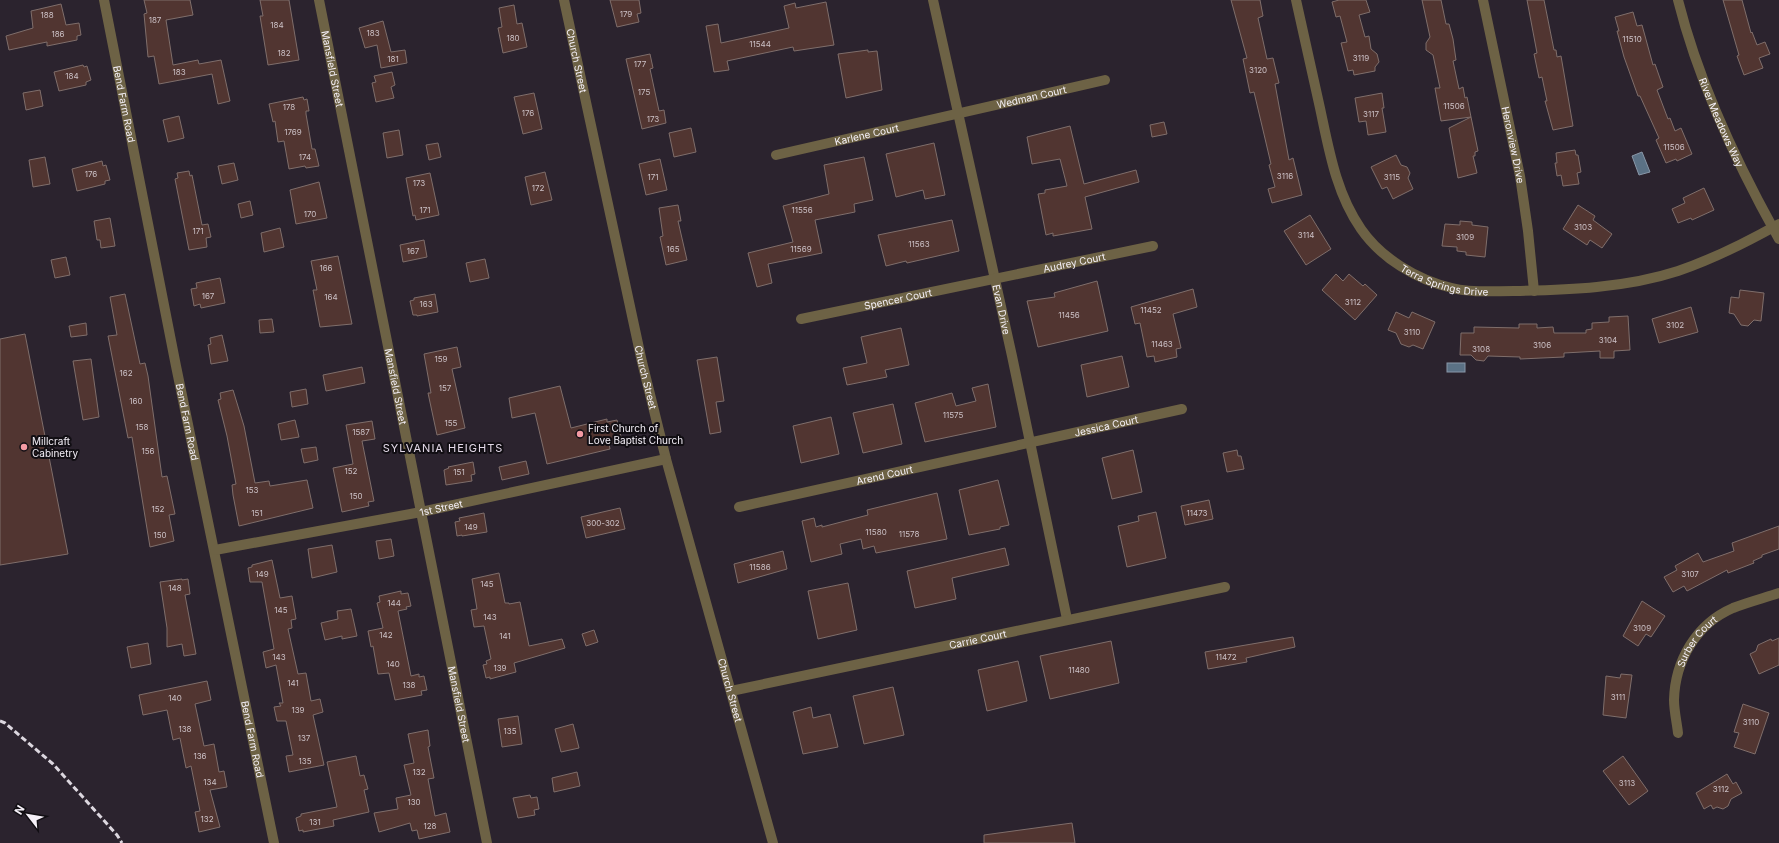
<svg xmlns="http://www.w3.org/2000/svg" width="1779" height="843" viewBox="0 0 1779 843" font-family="Inter,sans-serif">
	<rect width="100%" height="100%" fill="#2b232e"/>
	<g fill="#5b7185" stroke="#8997a8">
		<polygon points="1642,152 1650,172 1639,175 1632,156"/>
		<rect x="1447" y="363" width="18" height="9"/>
	</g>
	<g fill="#513531" stroke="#7f6e6b">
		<polygon points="144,0 190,0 193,15 166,20 173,65 198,60 199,64 221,60 230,101 218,104 212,74 159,84 154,56 148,57 144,14 147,13"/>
		<polygon points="260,0 289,0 299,60 268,65 260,16 263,16"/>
		<polygon points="610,0 639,0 641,13 637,14 639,22 617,27"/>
		<polygon points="1231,0 1260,0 1263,16 1258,18 1267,59 1273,58 1279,83 1275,84 1289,160 1293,158 1302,195 1272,203 1268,189 1275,187 1269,165 1271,164 1254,92 1250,93 1243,59 1247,58"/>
		<polygon points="1339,0 1366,0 1370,12 1359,15 1365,37 1369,36 1371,49 1377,54 1379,62 1375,67 1375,71 1354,75 1353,70 1348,71 1341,43 1347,42 1340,16 1336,17 1332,2"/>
		<polygon points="1422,0 1441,0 1446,24 1449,24 1453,39 1456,60 1453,61 1459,89 1463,87 1465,98 1467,97 1471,117 1441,121 1435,88 1440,88 1433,55 1426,50 1426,43 1430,37"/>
		<polygon points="1527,0 1544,0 1554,50 1556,50 1557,57 1561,56 1573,126 1553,130 1545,101 1547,101 1542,77 1539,78 1534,54 1537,53"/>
		<polygon points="1723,0 1742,0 1751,33 1752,32 1757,45 1765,42 1770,54 1759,58 1763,68 1744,75 1737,56 1739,55"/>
		<polygon points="826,2 834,45 794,51 793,47 727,61 729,70 714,72 706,26 718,24 721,43 789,28 784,6 795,3 796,8"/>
		<polygon points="61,4 66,25 79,23 81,35 77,36 77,40 47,46 47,42 37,44 9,50 6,36 33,28 31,11"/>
		<polygon points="514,5 517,24 522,23 527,47 503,53 498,28 502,27 499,8"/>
		<polygon points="1633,12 1637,26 1642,25 1653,65 1655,64 1663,87 1657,90 1668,119 1670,118 1675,131 1681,128 1692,154 1677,161 1676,159 1666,163 1656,140 1659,138 1640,96 1638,96 1624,57 1617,31 1619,31 1615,17"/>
		<polygon points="383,21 391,52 405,50 407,63 381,68 377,45 365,48 359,28"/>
		<polygon points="868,50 868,52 877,51 882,90 846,98 838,54"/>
		<polygon points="650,54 653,68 650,69 659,111 664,110 666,123 642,129 626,59"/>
		<polygon points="83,65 84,67 87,66 91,80 86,82 86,85 59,91 54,72"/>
		<polygon points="392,72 395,85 391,87 394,98 376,102 372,83 376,82 374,76"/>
		<polygon points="40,90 43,106 26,110 23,93"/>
		<polygon points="534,93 542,129 523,134 514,97"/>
		<polygon points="1382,93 1384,108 1382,108 1386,132 1368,135 1366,121 1359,122 1355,98"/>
		<polygon points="303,97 304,100 307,99 309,111 306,111 306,114 312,149 315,149 319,166 306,168 305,166 289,169 284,141 278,142 275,121 273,122 269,104"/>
		<polygon points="179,116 184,138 168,142 163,120"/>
		<polygon points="1471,117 1478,151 1475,152 1475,156 1473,156 1477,173 1458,178 1449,128"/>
		<polygon points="1164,122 1167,134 1152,137 1150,125"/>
		<polygon points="1070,126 1084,184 1136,170 1139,182 1085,197 1092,229 1053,236 1053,233 1046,235 1038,194 1045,193 1045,190 1067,186 1060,159 1032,164 1027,137"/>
		<polygon points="691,128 696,152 674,157 669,133"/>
		<polygon points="399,130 403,155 387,158 383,133"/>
		<polygon points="438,143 441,157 429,160 426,145"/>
		<polygon points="934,143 945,195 925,199 923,190 896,197 886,154"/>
		<polygon points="1575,150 1576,155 1578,155 1581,172 1577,173 1579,184 1563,186 1561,175 1557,176 1555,163 1557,163 1556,153"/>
		<polygon points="1396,155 1401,165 1407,167 1410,173 1408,178 1413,189 1393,199 1387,187 1382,189 1371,167"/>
		<polygon points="45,157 50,184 33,187 29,160"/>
		<polygon points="864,157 873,200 854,204 855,212 815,220 822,253 768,264 772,283 757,287 748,253 793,242 783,206 829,194 824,165"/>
		<polygon points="660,159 667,190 646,195 639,164"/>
		<polygon points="102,161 103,166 106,165 110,180 105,181 105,184 77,191 72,169"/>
		<polygon points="234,163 238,180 222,184 218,166"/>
		<polygon points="189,171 190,176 192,175 202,225 208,224 211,237 206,238 207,247 189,250 175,179 178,178 177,173"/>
		<polygon points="545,172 552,200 531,205 525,177"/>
		<polygon points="430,173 439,215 416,220 415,215 413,216 406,178"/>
		<polygon points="319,182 327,218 296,224 290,190"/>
		<polygon points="1704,188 1714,210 1692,220 1691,218 1678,223 1672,209 1685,203 1683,198"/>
		<polygon points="250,201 253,215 241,218 238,204"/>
		<polygon points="678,205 681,221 678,221 687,260 666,265 660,237 663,236 659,208"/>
		<polygon points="1578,205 1595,216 1593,220 1612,234 1602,248 1590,240 1587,245 1563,229"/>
		<polygon points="1310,215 1331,249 1306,265 1284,231"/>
		<polygon points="110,218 115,246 101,248 100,240 97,240 94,221"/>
		<polygon points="952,220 959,251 907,263 906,261 886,266 878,235"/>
		<polygon points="1460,221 1472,222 1472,225 1488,227 1485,257 1466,255 1466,252 1457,251 1457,247 1442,246 1445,224 1460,225"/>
		<polygon points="280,228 284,247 264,252 261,233"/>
		<polygon points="424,240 427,257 403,262 400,245"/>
		<polygon points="338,256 352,324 320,327 313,290 317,290 311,261"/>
		<polygon points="66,257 70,275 55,278 51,260"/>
		<polygon points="485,259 489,278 470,282 466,263"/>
		<polygon points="1336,274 1343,281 1349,274 1363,286 1365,284 1377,295 1355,320 1322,290"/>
		<polygon points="220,278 225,303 201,308 200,304 194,306 191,289 197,288 196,283"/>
		<polygon points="1097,281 1108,331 1038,347 1027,301 1055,297 1054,293"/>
		<polygon points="1193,289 1197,307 1173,314 1181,348 1176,349 1177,357 1155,362 1154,356 1147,357 1140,323 1135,324 1131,307"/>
		<polygon points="1740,290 1764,293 1761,321 1754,320 1748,326 1741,325 1734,314 1729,313 1731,297 1739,298"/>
		<polygon points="125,294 140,364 145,363 148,376 162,477 167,476 175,514 169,515 174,541 150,547 132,437 128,438 108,336 117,335 110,297"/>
		<polygon points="435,294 438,312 417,316 417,315 413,315 410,301 414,300 414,298"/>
		<polygon points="1691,307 1698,332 1659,343 1652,319"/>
		<polygon points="1396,312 1409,318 1412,312 1435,322 1423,349 1413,345 1409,347 1401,344 1396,333 1388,330"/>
		<polygon points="1628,316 1630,350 1614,351 1614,358 1600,358 1600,351 1564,353 1564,357 1520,359 1520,357 1488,356 1484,361 1476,360 1471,355 1460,355 1461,333 1474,333 1474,327 1519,328 1519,324 1537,324 1537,328 1553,327 1554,333 1586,333 1586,330 1592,329 1592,323 1609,322 1609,317"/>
		<polygon points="272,319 274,332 260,333 259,320"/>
		<polygon points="86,323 87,335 71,337 69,326"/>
		<polygon points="901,328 909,365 885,370 887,377 847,385 843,368 867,363 861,337"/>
		<polygon points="25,334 68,554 0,565 0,339"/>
		<polygon points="222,335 228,361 211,364 208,345 211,344 210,338"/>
		<polygon points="457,347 461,367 452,369 465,428 437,435 428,393 431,393 424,354"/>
		<polygon points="1122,356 1129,387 1087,397 1081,365"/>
		<polygon points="717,357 724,401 716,402 721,432 710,434 697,360"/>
		<polygon points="91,359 99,417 83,420 73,361"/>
		<polygon points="362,367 365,383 326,391 323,375"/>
		<polygon points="988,384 996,427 925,442 915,403 952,393 956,406 976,401 972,388"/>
		<polygon points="560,386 571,428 607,419 607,422 617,420 622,441 609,444 610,449 547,464 535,413 512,418 509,398"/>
		<polygon points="306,389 308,404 292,407 290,392"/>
		<polygon points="233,390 244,426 255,483 269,481 270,486 307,480 313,508 239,526 233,495 232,485 236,484 227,436 218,400 221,399 220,393"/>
		<polygon points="893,404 902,444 863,453 853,413"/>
		<polygon points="831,417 839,454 801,463 793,426"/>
		<polygon points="295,420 299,437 281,440 278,424"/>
		<polygon points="372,421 375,439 362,441 374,501 368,502 369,506 342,512 333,468 353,464 346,425"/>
		<polygon points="316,447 318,460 304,463 301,449"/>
		<polygon points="1133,450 1142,492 1112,499 1102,458"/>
		<polygon points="1237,450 1238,456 1241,456 1244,469 1227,472 1223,453"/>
		<polygon points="526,461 529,474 502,480 499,467"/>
		<polygon points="473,462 475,474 471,475 472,481 446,485 444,470 449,468 448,467"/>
		<polygon points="998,480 1009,525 1000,527 1000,529 969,535 959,490"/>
		<polygon points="937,493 947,539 876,553 874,546 863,549 861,539 840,544 842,554 811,562 802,521 814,518 816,527 822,525 822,527 868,515 867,510"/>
		<polygon points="1209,500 1213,519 1185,525 1181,506"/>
		<polygon points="620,508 625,529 586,538 581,517"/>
		<polygon points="1156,512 1166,558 1127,567 1118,526 1139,521 1138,516"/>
		<polygon points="484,513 487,532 462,536 462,535 457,536 455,522 460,521 459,518"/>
		<polygon points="1779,526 1779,549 1762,555 1762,557 1753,561 1754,563 1728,573 1727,570 1687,591 1684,586 1673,592 1664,577 1677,570 1675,566 1698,553 1703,562 1734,551 1732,543"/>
		<polygon points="391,539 394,556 379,559 376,541"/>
		<polygon points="332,545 337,572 312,578 308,549"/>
		<polygon points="1005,548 1009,565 952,578 956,599 915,608 907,571"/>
		<polygon points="783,551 787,569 738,583 734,564"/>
		<polygon points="272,560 280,598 292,596 296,619 291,620 292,628 288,629 298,674 306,673 311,701 320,699 323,712 313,715 324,765 289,772 286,756 293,755 286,721 277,721 274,707 281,706 279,703 283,703 276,665 266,668 263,652 274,649 262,582 250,582 248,568 252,567 252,565"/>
		<polygon points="499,573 505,603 509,603 509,604 520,602 529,646 562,639 565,648 514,663 516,672 490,679 490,677 486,678 483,665 487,664 486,661 491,659 484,626 474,627 471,610 477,609 472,579"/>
		<polygon points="182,579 182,580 188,579 190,594 185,595 196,654 184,656 182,644 167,647 167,628 160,582"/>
		<polygon points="848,583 857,630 818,639 808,591"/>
		<polygon points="401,591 401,594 408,593 411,606 406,607 407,609 398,611 411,676 419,674 419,677 424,676 427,690 421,691 422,695 395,700 389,673 378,674 373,646 371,647 368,631 383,628 377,603 380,602 379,596"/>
		<polygon points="1642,601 1665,616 1651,637 1646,634 1638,646 1623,636"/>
		<polygon points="351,609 357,636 342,639 342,636 325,640 321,623 338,619 337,611"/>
		<polygon points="594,630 598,642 586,646 582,634"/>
		<polygon points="1293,637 1295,647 1246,658 1247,662 1208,669 1205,652"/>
		<polygon points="1779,638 1779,665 1759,674 1750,654 1756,651 1758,645 1771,639 1772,641"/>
		<polygon points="1111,641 1119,683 1050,699 1040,656"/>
		<polygon points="148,643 151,664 131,668 127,647"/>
		<polygon points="1018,661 1027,701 987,711 978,670"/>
		<polygon points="1621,674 1632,675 1626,718 1603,715 1606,676 1620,678"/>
		<polygon points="207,681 211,700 195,704 204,746 214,744 219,772 224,771 227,787 210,790 220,827 199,832 195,812 200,811 191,766 186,768 180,738 173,740 167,710 143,715 139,695"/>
		<polygon points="893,687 904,735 864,744 853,696"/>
		<polygon points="1743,704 1769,713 1755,754 1734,747 1739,733 1734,732"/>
		<polygon points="811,707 813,718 830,714 838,747 803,754 793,712"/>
		<polygon points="518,716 522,744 502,747 498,719"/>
		<polygon points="573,724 579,748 561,752 555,729"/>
		<polygon points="428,730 430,746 428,747 434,778 428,779 435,816 446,813 450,832 419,839 417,830 412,831 410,823 379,832 374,813 398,809 396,798 411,795 404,765 414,763 408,734"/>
		<polygon points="356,756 360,776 364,775 368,789 364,790 369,812 333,820 334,826 303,832 303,830 299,831 296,818 301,816 301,814 337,807 327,762"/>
		<polygon points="1623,756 1648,791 1629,805 1603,771"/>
		<polygon points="577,772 580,786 554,792 552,778"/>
		<polygon points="1727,774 1733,784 1736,782 1742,793 1731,799 1728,806 1723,809 1717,807 1713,809 1711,805 1704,809 1696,793"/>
		<polygon points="530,795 531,798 537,797 539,809 534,810 535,815 518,818 513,798"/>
		<polygon points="1072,823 1075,843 984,843 984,835"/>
	</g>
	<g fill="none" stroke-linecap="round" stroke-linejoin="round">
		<g stroke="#6d6245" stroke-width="10">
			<path id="s1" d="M104,0l72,366 98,477"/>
			<path id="s2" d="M319,0l168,843"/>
			<path id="s3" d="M564,0l78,362 24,97 107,384"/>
			<path id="s4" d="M933,0l79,356 55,263"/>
			<path id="s5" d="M1296,0c8,36 16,72 24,108 9,42 16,85 41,121 20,29 56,51 91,59 20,5 41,3 62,3 54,-1 112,-3 164,-20 35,-12 69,-29 101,-47"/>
			<path id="s6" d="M1483,0l37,176 8,55 6,60"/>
			<path id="s7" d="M1678,0c21,84 59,164 101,239"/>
			<path id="s8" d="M776,155l329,-75"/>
			<path id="s9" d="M801,319l352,-73"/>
			<path id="s10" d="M739,507l443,-98"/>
			<path id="s11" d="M215,550l206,-38 245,-53"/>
			<path id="s12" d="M731,691l494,-104"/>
			<path id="s13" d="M1678,733c-1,-10 -4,-22 -4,-33 1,-39 22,-76 59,-92 15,-6 31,-10 46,-15"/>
		</g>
		<polyline stroke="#dcd7df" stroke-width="3" stroke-dasharray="6 3" stroke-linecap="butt" points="0,721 5,723 53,764 117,835 122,843"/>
	</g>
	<g fill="#f49aa3" stroke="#110e13" stroke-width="1.5">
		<circle cx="580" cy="434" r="4"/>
		<circle cx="24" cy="447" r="4"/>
	</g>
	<g text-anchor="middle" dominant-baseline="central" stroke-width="4" stroke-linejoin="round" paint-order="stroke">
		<g font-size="8" fill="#ccc1c6">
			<text x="626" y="14">179</text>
			<text x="47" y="15">188</text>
			<text x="155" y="20">187</text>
			<text x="277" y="25">184</text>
			<text x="373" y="33">183</text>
			<text x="58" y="34">186</text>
			<text x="513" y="38">180</text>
			<text x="1632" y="39">11510</text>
			<text x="760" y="44">11544</text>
			<text x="284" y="53">182</text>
			<text x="1361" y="58">3119</text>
			<text x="393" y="59">181</text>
			<text x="640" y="64">177</text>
			<text x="1258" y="70">3120</text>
			<text x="179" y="72">183</text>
			<text x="72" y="76">184</text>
			<text x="644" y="92">175</text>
			<text x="1454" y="106">11506</text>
			<text x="289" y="107">178</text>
			<text x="528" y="113">176</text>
			<text x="1371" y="114">3117</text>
			<text x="653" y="119">173</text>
			<text x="293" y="132">1769</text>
			<text x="1674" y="147">11506</text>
			<text x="305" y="157">174</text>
			<text x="91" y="174">176</text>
			<text x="1285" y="176">3116</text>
			<text x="653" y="177">171</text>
			<text x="1392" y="177">3115</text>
			<text x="419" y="183">173</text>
			<text x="538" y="188">172</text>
			<text x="425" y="210">171</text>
			<text x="802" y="210">11556</text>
			<text x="310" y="214">170</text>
			<text x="1583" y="227">3103</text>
			<text x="198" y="231">171</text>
			<text x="1306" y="235">3114</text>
			<text x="1465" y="237">3109</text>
			<text x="919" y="244">11563</text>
			<text x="673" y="249">165</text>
			<text x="801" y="249">11569</text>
			<text x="413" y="251">167</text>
			<text x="326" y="268">166</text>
			<text x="208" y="296">167</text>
			<text x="331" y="297">164</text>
			<text x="1353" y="302">3112</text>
			<text x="426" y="304">163</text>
			<text x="1151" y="310">11452</text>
			<text x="1069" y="315">11456</text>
			<text x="1675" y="325">3102</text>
			<text x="1412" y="332">3110</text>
			<text x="1608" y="340">3104</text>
			<text x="1162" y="344">11463</text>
			<text x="1542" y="345">3106</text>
			<text x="1481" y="349">3108</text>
			<text x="441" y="359">159</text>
			<text x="126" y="373">162</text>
			<text x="445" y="388">157</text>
			<text x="136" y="401">160</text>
			<text x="953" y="415">11575</text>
			<text x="451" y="423">155</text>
			<text x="142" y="427">158</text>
			<text x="361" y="432">1587</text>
			<text x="148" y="451">156</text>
			<text x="351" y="471">152</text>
			<text x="459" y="472">151</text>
			<text x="252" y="490">153</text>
			<text x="356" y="496">150</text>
			<text x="158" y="509">152</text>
			<text x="257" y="513">151</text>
			<text x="1197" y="513">11473</text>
			<text x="603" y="523">300-302</text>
			<text x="471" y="527">149</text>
			<text x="876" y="532">11580</text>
			<text x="909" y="534">11578</text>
			<text x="160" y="535">150</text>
			<text x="760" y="567">11586</text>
			<text x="262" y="574">149</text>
			<text x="1690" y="574">3107</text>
			<text x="487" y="584">145</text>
			<text x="175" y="588">148</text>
			<text x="394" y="603">144</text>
			<text x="281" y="610">145</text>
			<text x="490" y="617">143</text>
			<text x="1642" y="628">3109</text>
			<text x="386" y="635">142</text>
			<text x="505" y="636">141</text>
			<text x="279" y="657">143</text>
			<text x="1226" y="657">11472</text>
			<text x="393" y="664">140</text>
			<text x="500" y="668">139</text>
			<text x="1079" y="670">11480</text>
			<text x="293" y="683">141</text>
			<text x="409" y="685">138</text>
			<text x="1618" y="697">3111</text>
			<text x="175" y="698">140</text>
			<text x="298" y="710">139</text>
			<text x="1751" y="722">3110</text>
			<text x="185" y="729">138</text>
			<text x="510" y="731">135</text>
			<text x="304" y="738">137</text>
			<text x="200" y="756">136</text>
			<text x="305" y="761">135</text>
			<text x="419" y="772">132</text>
			<text x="210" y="782">134</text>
			<text x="1627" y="783">3113</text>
			<text x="1721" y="789">3112</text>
			<text x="414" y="802">130</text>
			<text x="207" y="819">132</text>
			<text x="315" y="822">131</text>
			<text x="430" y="826">128</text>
		</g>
		<g font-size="10" fill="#f5f0f8" stroke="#110e13">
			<text stroke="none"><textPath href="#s3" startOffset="62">Church Street</textPath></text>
			<text stroke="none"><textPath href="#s2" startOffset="70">Mansfield Street</textPath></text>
			<text stroke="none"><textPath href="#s8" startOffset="262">Wedman Court</textPath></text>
			<text stroke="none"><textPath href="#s1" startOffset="106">Bend Farm Road</textPath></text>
			<text stroke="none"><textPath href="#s7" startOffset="130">River Meadows Way</textPath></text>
			<text stroke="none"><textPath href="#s8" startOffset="93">Karlene Court</textPath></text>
			<text stroke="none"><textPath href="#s6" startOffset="148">Heronview Drive</textPath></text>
			<text stroke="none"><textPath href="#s9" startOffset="279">Audrey Court</textPath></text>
			<text stroke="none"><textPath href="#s5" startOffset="341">Terra Springs Drive</textPath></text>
			<text stroke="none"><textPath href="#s9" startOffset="99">Spencer Court</textPath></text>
			<text stroke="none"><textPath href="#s4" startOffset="317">Evan Drive</textPath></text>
			<text stroke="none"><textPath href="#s3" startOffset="386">Church Street</textPath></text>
			<text stroke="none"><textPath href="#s2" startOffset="394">Mansfield Street</textPath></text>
			<text stroke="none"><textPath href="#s1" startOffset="430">Bend Farm Road</textPath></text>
			<text stroke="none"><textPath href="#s10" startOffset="376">Jessica Court</textPath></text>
			<text stroke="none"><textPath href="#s10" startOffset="149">Arend Court</textPath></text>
			<text stroke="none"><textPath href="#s11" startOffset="230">1st Street</textPath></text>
			<text stroke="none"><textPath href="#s12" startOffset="252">Carrie Court</textPath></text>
			<text stroke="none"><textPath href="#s13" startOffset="98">Surber Court</textPath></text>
			<text stroke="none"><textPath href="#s3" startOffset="710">Church Street</textPath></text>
			<text stroke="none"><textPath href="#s2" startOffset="718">Mansfield Street</textPath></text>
			<text stroke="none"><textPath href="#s1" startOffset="754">Bend Farm Road</textPath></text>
		</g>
		<g font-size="10" fill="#f5f0f8" stroke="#110e13" text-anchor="start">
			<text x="588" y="428">First Church of<tspan x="588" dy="12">Love Baptist Church</tspan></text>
			<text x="32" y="441">Millcraft<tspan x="32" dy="12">Cabinetry</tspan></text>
		</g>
		<g font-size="11" letter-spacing="1" fill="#e2d8e7" stroke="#110e13">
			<text x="443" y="448">SYLVANIA HEIGHTS</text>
		</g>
	</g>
	<g transform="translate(28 815) rotate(301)" stroke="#110e13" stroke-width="3" paint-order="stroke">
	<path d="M0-3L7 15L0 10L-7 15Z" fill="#f5f0f8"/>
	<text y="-6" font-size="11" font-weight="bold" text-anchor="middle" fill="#f5f0f8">N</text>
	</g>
</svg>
